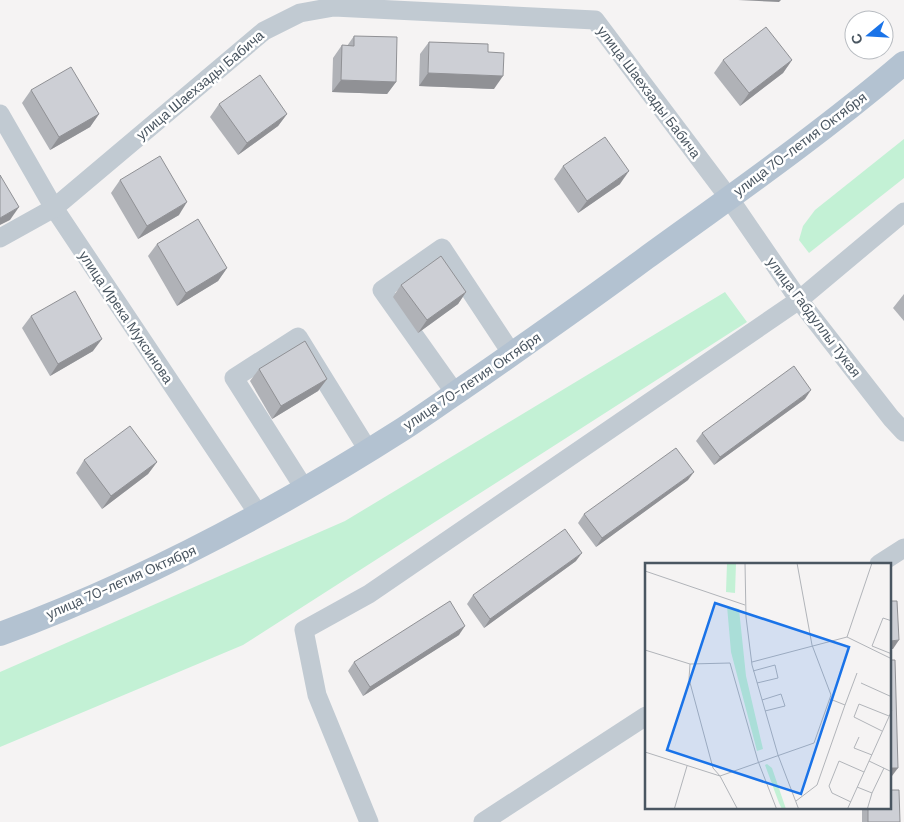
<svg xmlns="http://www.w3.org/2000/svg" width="904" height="822" viewBox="0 0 904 822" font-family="'DM Sans',sans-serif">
	<rect width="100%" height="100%" fill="#f5f3f3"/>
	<g fill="#c3f1d5">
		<polygon points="904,139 904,178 809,253 799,240 803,226 815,210"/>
		<polygon points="725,292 747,322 243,645 0,747 0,672 345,521"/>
	</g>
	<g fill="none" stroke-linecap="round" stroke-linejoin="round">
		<g stroke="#c1cad2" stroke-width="19">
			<polyline points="0,114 54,208 259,515"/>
			<polyline points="0,238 54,208 264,31 300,13 334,7 595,20 729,198 799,300 891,418 904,432"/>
			<polyline points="455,393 382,290 442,248 512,354"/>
			<polyline points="304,488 234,378 298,337 368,450"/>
			<polyline points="879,564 904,548"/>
			<polyline points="369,822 317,695 304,630 369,594 799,300 904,212"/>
			<polyline points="483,822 646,716"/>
		</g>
		<path stroke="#b3c2d1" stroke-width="24" d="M0,634c142,-52 276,-124 403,-205 26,-17 51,-35 76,-52 56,-39 112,-78 167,-119 87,-63 176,-125 258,-195"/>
	</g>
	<g fill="#b0b2b7">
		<polygon points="354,36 396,82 387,94 332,92 333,58 342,45 347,46"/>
		<polygon points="429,42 488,52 494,89 419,86 420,54"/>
		<polygon points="723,60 792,60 783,73 740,106 714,73"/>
		<polygon points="31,90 99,114 90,127 50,150 22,103"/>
		<polygon points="219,104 287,114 278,126 238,155 210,117"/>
		<polygon points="563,166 620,184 578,213 554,179"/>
		<polygon points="120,180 179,215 138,239 111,193"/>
		<polygon points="157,244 227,268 218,281 177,306 148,256"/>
		<polygon points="401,285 466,292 458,304 418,333 393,297"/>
		<polygon points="904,294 904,321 893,308"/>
		<polygon points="31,316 93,351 50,376 22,328"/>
		<polygon points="259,369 327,379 318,391 272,419 250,381"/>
		<polygon points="805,399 714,465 696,441 702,433"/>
		<polygon points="84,460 157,462 148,474 102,509 76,473"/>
		<polygon points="688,480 596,547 578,523 584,514"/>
		<polygon points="576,561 484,628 467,604 473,595"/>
		<polygon points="459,635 363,696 348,671 354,662"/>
		<polygon points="862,808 890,808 900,822 862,822"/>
	</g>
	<g fill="#909195">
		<polygon points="738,0 781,0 779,2"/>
		<polygon points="792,60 783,73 740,106 749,93"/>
		<polygon points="428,73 503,76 494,89 419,86"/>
		<polygon points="341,80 396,82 387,94 332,92"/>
		<polygon points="99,114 90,127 50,150 59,137"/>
		<polygon points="287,114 278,126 238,155 247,143"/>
		<polygon points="629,171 620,184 578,213 587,201"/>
		<polygon points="187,202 179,215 138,239 147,226"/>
		<polygon points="19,207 10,220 0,225 0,218"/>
		<polygon points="227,268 218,281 177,306 186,293"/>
		<polygon points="466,292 458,304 418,333 427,320"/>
		<polygon points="102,339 93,351 50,376 58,364"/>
		<polygon points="327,379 318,391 272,419 281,406"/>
		<polygon points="811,390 805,399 714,465 720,457"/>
		<polygon points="157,462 148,474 102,509 111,496"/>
		<polygon points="694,472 688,480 596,547 602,538"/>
		<polygon points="582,553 576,561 484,628 490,619"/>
		<polygon points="465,626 459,635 363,696 370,687"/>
		<polygon points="899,640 893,649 890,649 890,641"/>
		<polygon points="890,768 898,768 892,776 890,776"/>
	</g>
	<g fill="#cdcfd5" stroke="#909195">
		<polygon points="766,27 792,60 749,93 723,60"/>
		<polygon points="354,36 397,37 396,82 341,80 342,45 354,46"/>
		<polygon points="429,42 488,44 488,52 504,53 503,76 428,73"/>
		<polygon points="71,67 99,114 59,137 31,90"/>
		<polygon points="260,75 287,114 247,143 219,104"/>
		<polygon points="605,137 629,171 587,201 563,166"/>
		<polygon points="160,156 187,202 147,226 120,180"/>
		<polygon points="0,175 19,207 0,218"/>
		<polygon points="198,219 227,268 186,293 157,244"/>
		<polygon points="441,256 466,292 427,320 401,285"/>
		<polygon points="75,291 102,339 58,364 31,316"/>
		<polygon points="305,341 327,379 281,406 259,369"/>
		<polygon points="794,366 811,390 720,457 702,433"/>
		<polygon points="130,426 157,462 111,496 84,460"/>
		<polygon points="676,448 694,472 602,538 584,514"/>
		<polygon points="565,529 582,553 490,619 473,595"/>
		<polygon points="450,601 465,626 370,687 354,662"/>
		<polygon points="890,601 897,601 899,640 890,641"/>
		<polygon points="890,660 895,660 898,768 890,768"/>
		<polygon points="890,790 899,790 900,822 868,822 868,808 890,808"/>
	</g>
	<g text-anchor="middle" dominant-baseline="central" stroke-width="5" stroke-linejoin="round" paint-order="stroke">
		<g font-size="14" fill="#4a5661" stroke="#fff">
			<text transform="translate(200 85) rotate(-40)">улица Шаехзады Бабича</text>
			<text transform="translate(649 92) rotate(53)">улица Шаехзады Бабича</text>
			<text transform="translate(800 144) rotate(-37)">улица 70-летия Октября</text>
			<text transform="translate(126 317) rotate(56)">улица Ирека Муксинова</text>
			<text transform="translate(814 317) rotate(53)">улица Габдуллы Тукая</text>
			<text transform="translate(472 381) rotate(-34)">улица 70-летия Октября</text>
			<text transform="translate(121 582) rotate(-24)">улица 70-летия Октября</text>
		</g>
	</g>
	<g transform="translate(645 563)">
		<rect width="246" height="246" fill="#f5f3f3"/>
		<path d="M82,0h9l-1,30 -9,-1zM82,43l12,3 7,67 17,73 -6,2 -26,-99zM122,201l5,4 14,41h-4l-3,-6 -14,-38z" fill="#c3f1d5"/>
		<path fill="none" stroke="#b1b4b9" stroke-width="1" d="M100,0l1,54 6,48 26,90 21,55M0,8l100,34M247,58l-9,-3 -11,28 20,8M202,74l25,-74M202,74l45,22M0,87l45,14 40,-1 28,98 19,49M107,99l95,-25M45,101l-1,15 24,89 7,8 18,34M108,108l22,-6 3,13 -21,5M216,120l31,14M117,137l19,-6 4,12 -20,5M200,142l12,-32M237,168l-28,-14 5,-13 30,12M214,174l-5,11 18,7M0,189l75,24 94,-33 17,-48 -19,-50 -15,-82M224,198l23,11M212,224l15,6 -5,17M227,230l12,-25M151,238l21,-16 28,-80 -15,-6M206,239l-19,-9 -3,-7 10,-25 25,11M29,247l13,-44M202,247l45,-100"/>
		<path fill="#1a73e8" fill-opacity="0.15" stroke="#1a73e8" stroke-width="2.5" d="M70,40l134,44 -48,147 -134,-44z"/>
		<rect width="246" height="246" fill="none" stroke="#4a5661" stroke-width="2.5"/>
	</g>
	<g transform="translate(869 35) rotate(252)"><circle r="24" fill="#ffffff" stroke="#b7bbc0"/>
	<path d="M0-4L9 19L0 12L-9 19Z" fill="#1a73e8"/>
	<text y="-8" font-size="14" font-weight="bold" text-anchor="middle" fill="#4a5661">С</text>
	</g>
</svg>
